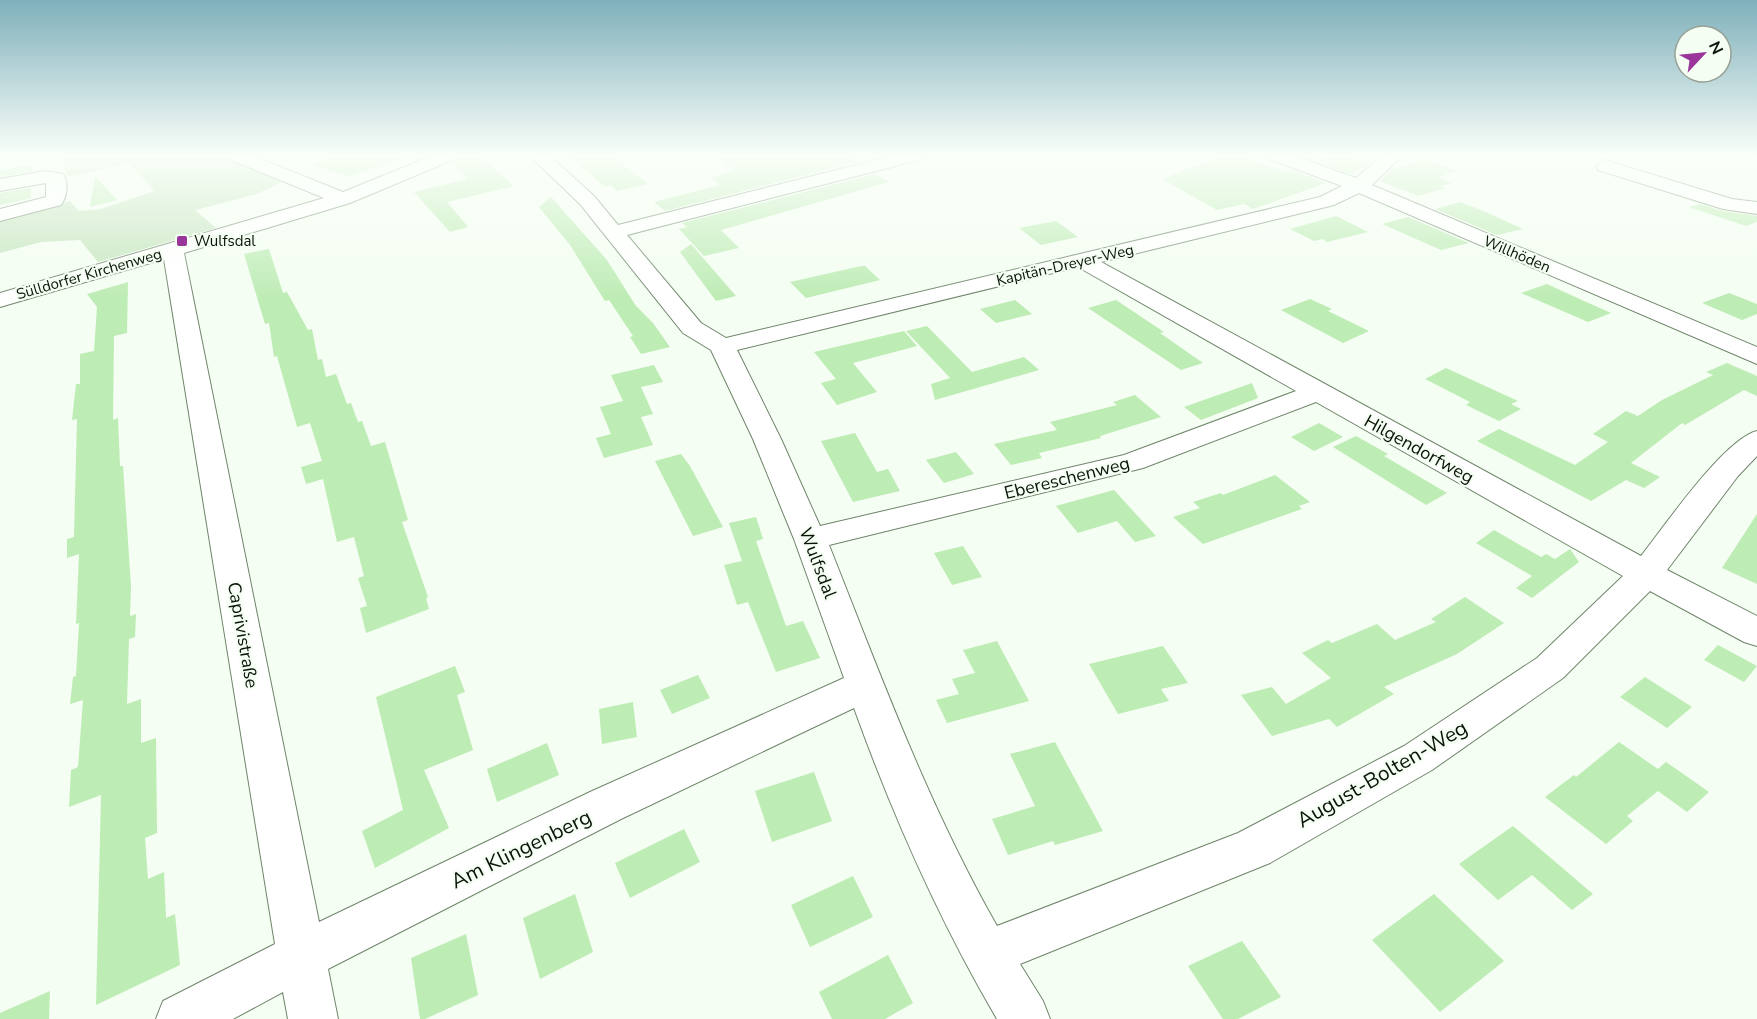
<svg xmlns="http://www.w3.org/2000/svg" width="1757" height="1019" viewBox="0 0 1757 1019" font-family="'Nunito Sans',sans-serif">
	<rect width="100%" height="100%" fill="#f4fef2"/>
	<polygon fill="#c5e5be" points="62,155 224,155 282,182 257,194 195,210 216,228 98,262 80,240 41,242 0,253 0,219 70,201 79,211 101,209 154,191 130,163 67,177"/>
	<g fill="#beecb5">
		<polygon points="336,155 403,155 403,158 350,176 310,165"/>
		<polygon points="460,155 482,155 483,164 488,163 514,186 447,202 468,227 450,232 414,192 468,179 452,163"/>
		<polygon points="568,155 611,155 648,184 617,191 611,185 605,187"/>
		<polygon points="715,155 845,155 857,162 665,211 654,202 720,185 711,178 734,170"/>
		<polygon points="1226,155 1235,155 1282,171 1289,169 1326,183 1253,209 1244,204 1217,210 1162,179"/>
		<polygon points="1345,155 1369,164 1351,174 1315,161"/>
		<polygon points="1425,159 1457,171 1438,177 1452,183 1440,186 1445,188 1418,196 1380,181 1392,169"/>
		<polygon points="33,165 32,171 0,177 0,170"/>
		<polygon points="875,174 889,182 721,230 739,248 704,256 679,229 687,227 682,223"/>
		<polygon points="95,176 117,200 90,207"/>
		<polygon points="31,188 31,198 0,205 0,193"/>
		<polygon points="551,197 607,260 636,306 653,323 670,347 641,354 630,337 633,336 609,300 605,301 570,245 539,207"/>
		<polygon points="1460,202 1481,210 1523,229 1497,235 1435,209"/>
		<polygon points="1700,204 1723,211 1757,216 1757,222 1746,226 1689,207"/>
		<polygon points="1336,216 1368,232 1327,242 1323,239 1314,241 1290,229"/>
		<polygon points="1408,217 1469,243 1441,250 1382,224"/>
		<polygon points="1056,221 1078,237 1041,245 1019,228"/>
		<polygon points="691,244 736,296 716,301 680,252"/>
		<polygon points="269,249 283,293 287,292 308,330 312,329 318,360 322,359 326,377 336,374 347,404 351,403 358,422 362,421 371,446 385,442 408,520 402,522 428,597 426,598 429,609 366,633 360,608 367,606 358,578 364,576 354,537 337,542 323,479 306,484 301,467 322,461 310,423 297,427 277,356 274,357 269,323 265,324 244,254"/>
		<polygon points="861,266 865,266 880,280 806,298 790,282"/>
		<polygon points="128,282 127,333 114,336 113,420 118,418 120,466 123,466 131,586 130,616 136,614 135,637 129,639 127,704 141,699 141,743 156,738 157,833 145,838 148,879 164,872 166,918 175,914 180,965 96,1005 101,795 69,807 71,770 78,767 83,700 70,704 73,677 76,676 79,623 76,624 79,554 67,558 67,539 74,537 77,419 72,420 76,384 80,384 80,354 94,351 97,307 87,294"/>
		<polygon points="1547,284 1584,301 1611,313 1588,322 1521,293"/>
		<polygon points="1729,293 1757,304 1757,314 1742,320 1702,303"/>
		<polygon points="1310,299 1332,309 1328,311 1369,331 1343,343 1281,310"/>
		<polygon points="1015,300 1032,314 996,323 980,309"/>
		<polygon points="1116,300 1164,332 1160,333 1203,363 1181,370 1088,308"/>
		<polygon points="927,326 972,372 1024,357 1039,370 935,400 931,384 950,378 906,331"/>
		<polygon points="904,331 917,346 853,363 877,392 837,405 821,383 836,379 814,352"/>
		<polygon points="1727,363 1757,376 1757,396 1744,390 1685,425 1682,423 1631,463 1660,477 1644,488 1626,480 1591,501 1477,441 1499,429 1575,465 1608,442 1593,434 1626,411 1638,416 1662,400 1713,375 1706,372"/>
		<polygon points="654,365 663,382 641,387 653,414 641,417 653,445 604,458 596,438 611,434 600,407 623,401 611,375"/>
		<polygon points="1446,368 1518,401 1511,404 1521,409 1499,421 1466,405 1470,402 1425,379"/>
		<polygon points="1252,383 1258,398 1201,420 1184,407"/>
		<polygon points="1135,395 1161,417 1100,436 1101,438 1039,453 1042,458 1011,465 994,444 1057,430 1050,422 1117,405 1113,402"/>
		<polygon points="1319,423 1343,437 1314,451 1291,437"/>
		<polygon points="855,433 877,472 888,469 900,491 853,502 821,441"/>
		<polygon points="1356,436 1388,454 1384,456 1447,493 1426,505 1333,447"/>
		<polygon points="956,452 974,474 944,483 926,460"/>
		<polygon points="681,454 690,466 723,527 693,536 655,461"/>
		<polygon points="1275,475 1310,502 1299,506 1302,509 1203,544 1173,517 1200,508 1193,502 1221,493 1223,495"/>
		<polygon points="1114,490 1156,536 1135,542 1117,521 1078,533 1056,506"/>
		<polygon points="1757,514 1757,584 1722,568"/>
		<polygon points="756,517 763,539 756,541 786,626 803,621 820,658 776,672 748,602 737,605 724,565 742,561 729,523"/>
		<polygon points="1494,530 1541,557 1546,554 1555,559 1570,549 1579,562 1532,598 1516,588 1532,576 1476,543"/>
		<polygon points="963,546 982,577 952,585 934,553"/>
		<polygon points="1465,597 1504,623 1457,654 1384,687 1394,694 1337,727 1329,719 1272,736 1241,695 1272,687 1286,704 1331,678 1302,653 1328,640 1332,643 1377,624 1395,640 1436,622 1431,619"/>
		<polygon points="997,641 1029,701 947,723 936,700 959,694 952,679 975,673 963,650"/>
		<polygon points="1718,645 1757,666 1744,682 1704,660"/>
		<polygon points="1163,646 1188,683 1161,689 1169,701 1118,714 1089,664"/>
		<polygon points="455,666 465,692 457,695 473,750 424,770 449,828 375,868 362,831 403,810 376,697"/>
		<polygon points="698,675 710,698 672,714 660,690"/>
		<polygon points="1645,677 1692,707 1667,728 1620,697"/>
		<polygon points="633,702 637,737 602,744 599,709"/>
		<polygon points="1055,742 1103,831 1055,845 1053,841 1008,855 992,819 1035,806 1010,754"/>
		<polygon points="1619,742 1658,769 1666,762 1709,792 1687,812 1658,791 1627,816 1633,821 1606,844 1545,797 1574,775 1576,777"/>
		<polygon points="547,743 559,775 497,802 487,769"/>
		<polygon points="814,772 832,821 772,842 755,791"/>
		<polygon points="1513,826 1593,894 1572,910 1532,875 1498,900 1459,864"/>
		<polygon points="684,829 700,862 630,898 615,863"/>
		<polygon points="853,876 873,917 810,947 791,905"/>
		<polygon points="575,894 593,952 540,979 523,918"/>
		<polygon points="1434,894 1504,961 1440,1012 1372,940"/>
		<polygon points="466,934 478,995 425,1019 420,1019 411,958"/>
		<polygon points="1242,941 1281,997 1238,1019 1223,1019 1188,966"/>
		<polygon points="888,955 913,1003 885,1019 832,1019 819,992"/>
		<polygon points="50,991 49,1019 0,1019 0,1013"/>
	</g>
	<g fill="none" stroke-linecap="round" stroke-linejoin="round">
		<defs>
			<g id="minor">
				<path d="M226,155h25l92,37 91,-37h24l-3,4 -105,44 -166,50 135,669 271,-130 254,-114 -50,-139 -41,-100 -42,-89 -28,-17 -103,-129 -46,-44 -2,-5h17l45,41 24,29 278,-70h30l-3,4 -296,76 74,88 25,15 594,-141 22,-11 -73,-27 -3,-4h26l64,23 27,-23h20l-31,30 385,162v17l-398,-171 -25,12 -233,57 540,294c23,-29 83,-117 116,-125v25l-19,20 -71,94 90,46v30l-13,-4 -94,-51 -87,87 -131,92 -162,93 -250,101 23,37 7,18h-53c-58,-99 -104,-203 -143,-311l-233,111 -293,150 10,50h-50l-5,-27 -50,27h-77l7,-18 112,-57 -111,-685 -164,48v-14l324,-95 -95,-39zM1078,267l218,124 -172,64 -304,71 -39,-87 -44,-89zM1316,402l307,174 -86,82 -133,88 -166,87 -241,93c-70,-123 -116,-250 -168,-381l314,-77z"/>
				<polygon points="1605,160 1732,199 1757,202 1757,214 1723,209 1598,170 1596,166"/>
				<path d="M45,171l18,3c6,9 4,23 -2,31l-61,16v-12l46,-12v-14l-46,8v-12z"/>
			</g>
		</defs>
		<use href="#minor" stroke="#6f856b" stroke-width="2"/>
		<use href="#minor" fill="#fff" fill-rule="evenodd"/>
	</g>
	<linearGradient id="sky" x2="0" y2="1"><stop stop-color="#7eb0bb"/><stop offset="0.52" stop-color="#fafff9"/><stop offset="1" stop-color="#fafff9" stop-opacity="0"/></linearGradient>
	<rect width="1757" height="298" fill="url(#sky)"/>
	<rect fill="#99359b" stroke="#f4fef2" stroke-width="2" x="176" y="235" width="12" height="12" rx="3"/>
	<g text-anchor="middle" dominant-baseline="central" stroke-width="4.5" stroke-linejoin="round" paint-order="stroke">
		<g font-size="15" fill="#0c140a" stroke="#f4fef2" text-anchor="start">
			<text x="194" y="241">Wulfsdal</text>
		</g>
		<g font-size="15" fill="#0c140a" stroke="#f4fef2">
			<text transform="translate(1517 254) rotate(23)">Willhöden</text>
			<text transform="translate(1065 265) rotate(-13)">Kapitän-Dreyer-Weg</text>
			<text transform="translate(89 274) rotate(-16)">Sülldorfer Kirchenweg</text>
		</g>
		<g font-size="18" fill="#0c140a" stroke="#f4fef2">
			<text transform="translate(1419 449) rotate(29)">Hilgendorfweg</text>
			<text transform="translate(1067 478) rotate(-14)">Ebereschenweg</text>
			<text transform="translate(818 563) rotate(69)">Wulfsdal</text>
			<text transform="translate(243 635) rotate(80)">Caprivistraße</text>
		</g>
		<g font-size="21" fill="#0c140a" stroke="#f4fef2">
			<text transform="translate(1382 774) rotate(-30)">August-Bolten-Weg</text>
			<text transform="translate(521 849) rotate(-26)">Am Klingenberg</text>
		</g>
	</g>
	<g transform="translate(1703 54) rotate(64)"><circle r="28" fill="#f4fef2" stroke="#97a095" stroke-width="1.5"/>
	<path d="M0-4.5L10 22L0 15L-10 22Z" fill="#99359b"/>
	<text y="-9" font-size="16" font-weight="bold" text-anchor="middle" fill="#0c140a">N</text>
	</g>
</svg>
